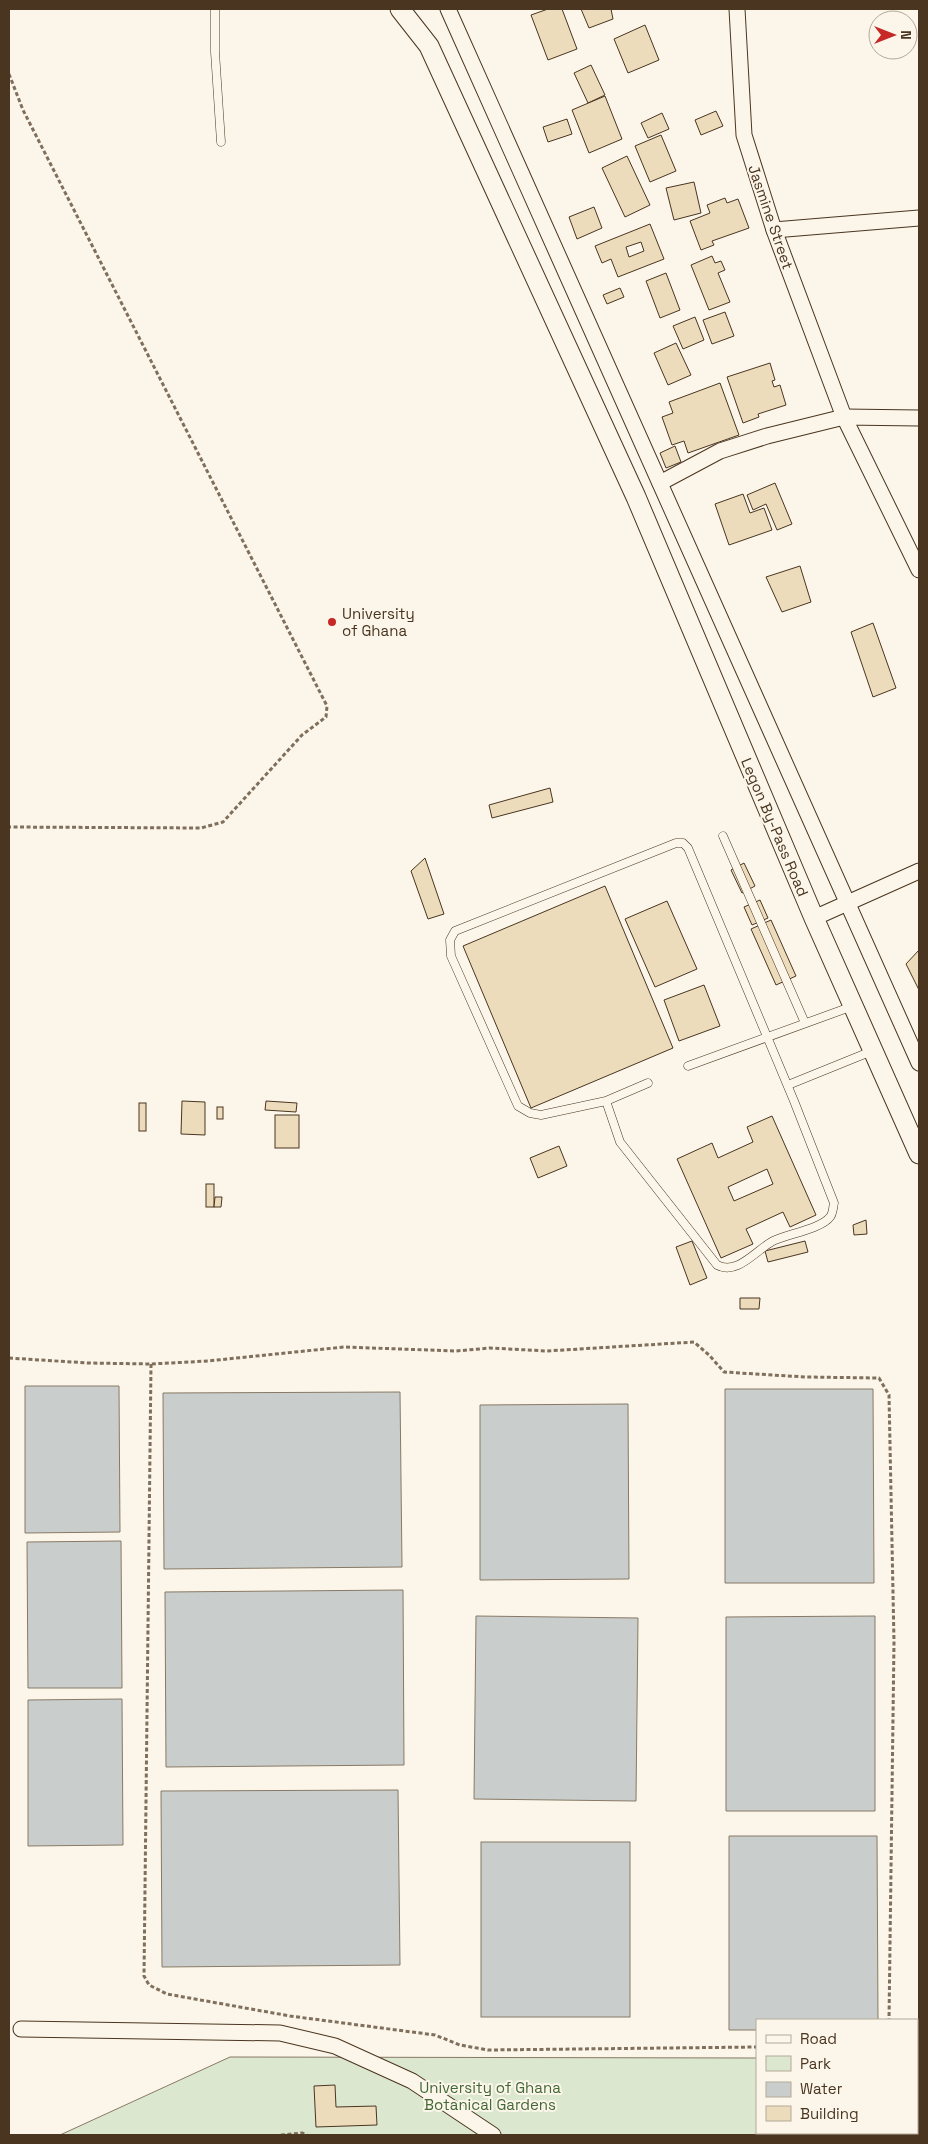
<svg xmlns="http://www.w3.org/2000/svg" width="928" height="2144" viewBox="0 0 928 2144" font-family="'Space Grotesk',sans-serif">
	<rect width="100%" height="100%" fill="#fbf6e9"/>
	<polygon fill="#dce7d0" stroke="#887966" points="230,2057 757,2058 757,2133 917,2133 917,2059 919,2059 919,2135 60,2135"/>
	<g fill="#c9cecd" stroke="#887966">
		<polygon points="25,1386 119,1386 120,1532 25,1533"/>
		<polygon points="725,1389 873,1389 874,1583 725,1583"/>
		<polygon points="400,1392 402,1567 164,1569 163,1393"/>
		<polygon points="628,1404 629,1579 480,1580 480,1405"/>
		<polygon points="121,1541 122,1688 28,1688 27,1542"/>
		<polygon points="403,1590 404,1765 166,1767 165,1592"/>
		<polygon points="476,1616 638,1618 636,1801 474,1799"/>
		<polygon points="875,1616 875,1811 726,1811 726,1617"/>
		<polygon points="122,1699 123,1845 28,1846 28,1700"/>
		<polygon points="398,1790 400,1965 162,1967 161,1791"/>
		<polygon points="729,1836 877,1836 878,2020 757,2020 757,2030 729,2030"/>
		<rect x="481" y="1842" width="149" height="175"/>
	</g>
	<g fill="#ecdcbc" stroke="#4a3520" fill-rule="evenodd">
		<polygon points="548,9 562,9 577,49 548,60 531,15"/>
		<polygon points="581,9 611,9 613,19 589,28"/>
		<polygon points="645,25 659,60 628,73 614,39"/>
		<polygon points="591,65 605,95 588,103 574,73"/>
		<polygon points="605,96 622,139 589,153 572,110"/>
		<polygon points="716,111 723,126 701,135 695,120"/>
		<polygon points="662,113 669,129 648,138 641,123"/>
		<polygon points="567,119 572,134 548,142 543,127"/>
		<polygon points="661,135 676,171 650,182 635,146"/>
		<polygon points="627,156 650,205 625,217 602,168"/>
		<polygon points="694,182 701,213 674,220 666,188"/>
		<polygon points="725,198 727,203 738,199 749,228 712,241 714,245 701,250 690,221 710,213 707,205"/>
		<polygon points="594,207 602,228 577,239 569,217"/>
		<path d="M650,224l14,35 -46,18 -7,-18 -9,4 -7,-17zM641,242l3,9 -15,6 -3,-10z"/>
		<polygon points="712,256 715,263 721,261 725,270 718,273 730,302 709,310 691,265"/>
		<polygon points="666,273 680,310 660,318 646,281"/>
		<polygon points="620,288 624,297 607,304 603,295"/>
		<polygon points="725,312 734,336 712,344 703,320"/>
		<polygon points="695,317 704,340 683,349 673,326"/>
		<polygon points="676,343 691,375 668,385 654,353"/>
		<polygon points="770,363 775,380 772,381 774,387 780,385 786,405 758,414 759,417 743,423 727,377"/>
		<polygon points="720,383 739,435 688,453 684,441 672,445 662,417 673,413 669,402"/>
		<polygon points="675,446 681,462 666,468 660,453"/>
		<polygon points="775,483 792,524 777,530 766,504 753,510 747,495"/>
		<polygon points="743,494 750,513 764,508 772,530 729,545 715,504"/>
		<polygon points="800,566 811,602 782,612 766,577"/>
		<polygon points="873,623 896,688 873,697 851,632"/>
		<polygon points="550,788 553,802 492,818 489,805"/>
		<polygon points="425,858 444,914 428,919 411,871"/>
		<polygon points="744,863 755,886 742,893 731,870"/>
		<polygon points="605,886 673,1048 531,1108 463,946"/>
		<polygon points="760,900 768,918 752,925 744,907"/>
		<polygon points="667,901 697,969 655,987 625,919"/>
		<polygon points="771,920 796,976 776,985 751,929"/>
		<polygon points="919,950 919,990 906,964"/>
		<polygon points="704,985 720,1026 679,1041 664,1000"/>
		<polygon points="182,1101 205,1102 205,1135 181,1134"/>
		<polygon points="266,1101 297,1103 296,1112 265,1110"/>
		<rect x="139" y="1103" width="7" height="28"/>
		<rect x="217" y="1107" width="6" height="12"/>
		<rect x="275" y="1115" width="24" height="33"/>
		<path d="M772,1116l44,99 -26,12 -7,-15 -37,17 7,15 -32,14 -44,-99 35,-16 6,15 35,-16 -6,-15zM767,1169l6,15 -39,17 -6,-14z"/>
		<polygon points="559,1146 567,1166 538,1178 530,1158"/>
		<rect x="206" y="1184" width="8" height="23"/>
		<polygon points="215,1197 222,1197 221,1207 214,1207"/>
		<polygon points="866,1220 867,1234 854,1235 853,1225"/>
		<polygon points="692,1241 707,1278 690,1285 676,1247"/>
		<polygon points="805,1241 808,1252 768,1262 765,1251"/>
		<polygon points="740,1298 760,1298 759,1309 740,1309"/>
		<polygon points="335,2085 336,2107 376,2106 377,2125 316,2127 314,2086"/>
	</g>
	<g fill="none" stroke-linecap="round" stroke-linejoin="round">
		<defs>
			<g id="service">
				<polyline points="215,9 215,52 221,142"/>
				<polyline points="723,836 805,1023"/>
				<polyline points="688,1066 853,1006"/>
				<polyline points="788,1085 872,1051"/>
				<path d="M606,1101l14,41 97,123c20,11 39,-15 56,-24 14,-7 48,-12 57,-24 3,-3 3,-10 4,-14l-40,-102 -106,-253 -5,-5h-7l-221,88 -5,9 1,16 67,150 12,7 11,2 65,-14 42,-18"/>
			</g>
			<g id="minor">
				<polyline points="448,9 919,1063"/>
				<polyline points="737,9 744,135 774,230 844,417 919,570"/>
				<polyline points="774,230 919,218"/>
				<polyline points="660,483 720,451 767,436 844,417 919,418"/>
				<polyline points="814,918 919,871"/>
				<polyline points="21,2029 280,2033 335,2046 412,2081 493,2135"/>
			</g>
			<polyline id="tertiary" points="400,9 429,46 636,497 814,918 919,1154"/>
		</defs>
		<use href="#service" stroke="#4a3520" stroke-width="9"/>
		<use href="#minor" stroke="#4a3520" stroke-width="17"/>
		<use href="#tertiary" stroke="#4a3520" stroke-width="21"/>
		<g stroke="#7f6f5c" stroke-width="3" stroke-dasharray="4 2.5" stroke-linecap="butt">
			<polyline points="9,74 23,110 327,706 326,717 302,735 223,822 201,828 9,827"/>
			<polyline points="9,1358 88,1363 151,1364 208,1361 344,1347 456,1351 490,1348 547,1351 694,1342 709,1355 724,1372 805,1377 879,1378 889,1395 894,1642 889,2020"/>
			<polyline points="151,1364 144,1976 149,1985 167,1994 290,2016 435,2035 460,2045 488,2050 757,2047"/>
			<polyline points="281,2135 302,2133 307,2135"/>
		</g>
		<use href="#service" stroke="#fbf6e9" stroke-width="8"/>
		<use href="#minor" stroke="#fbf6e9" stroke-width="15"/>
		<use href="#tertiary" stroke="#fbf6e9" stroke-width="19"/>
	</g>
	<circle fill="#c62828" stroke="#fbf6e9" stroke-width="2" cx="332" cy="622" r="5"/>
	<g text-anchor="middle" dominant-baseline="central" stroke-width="4" stroke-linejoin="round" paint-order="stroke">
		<g font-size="15" fill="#4a3520" stroke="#fbf6e9">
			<text transform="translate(771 217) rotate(71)">Jasmine Street</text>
			<text transform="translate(775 827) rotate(67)">Legon By-Pass Road</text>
		</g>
		<g font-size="15" fill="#4a3520" stroke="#fbf6e9" text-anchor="start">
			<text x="342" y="613">University<tspan x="342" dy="17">of Ghana</tspan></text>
		</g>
		<g font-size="15" fill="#436837" stroke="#fbf6e9">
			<text x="490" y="2087">University of Ghana<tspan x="490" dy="17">Botanical Gardens</tspan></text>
		</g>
	</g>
	<rect width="928" height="2144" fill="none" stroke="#4a3520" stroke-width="20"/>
	<rect x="756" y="2019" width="162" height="115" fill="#fbf6e9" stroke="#b4a999"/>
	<rect x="766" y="2035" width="25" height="8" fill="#fbf6e9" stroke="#b4a999"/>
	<text x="800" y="2044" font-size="15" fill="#4a3520">Road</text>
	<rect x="766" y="2056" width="25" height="15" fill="#dce7d0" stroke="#b4a999"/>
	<text x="800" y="2069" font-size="15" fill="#4a3520">Park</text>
	<rect x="766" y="2082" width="25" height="15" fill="#c9cecd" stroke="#b4a999"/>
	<text x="800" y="2094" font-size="15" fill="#4a3520">Water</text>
	<rect x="766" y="2106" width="25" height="15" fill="#ecdcbc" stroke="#b4a999"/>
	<text x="800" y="2119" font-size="15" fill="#4a3520">Building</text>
	<g transform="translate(893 35) rotate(90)"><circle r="24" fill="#fbf6e9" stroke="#b4a999"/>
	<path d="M0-4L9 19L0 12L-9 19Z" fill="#c62828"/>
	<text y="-8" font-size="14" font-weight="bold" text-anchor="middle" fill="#4a3520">N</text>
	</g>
</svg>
